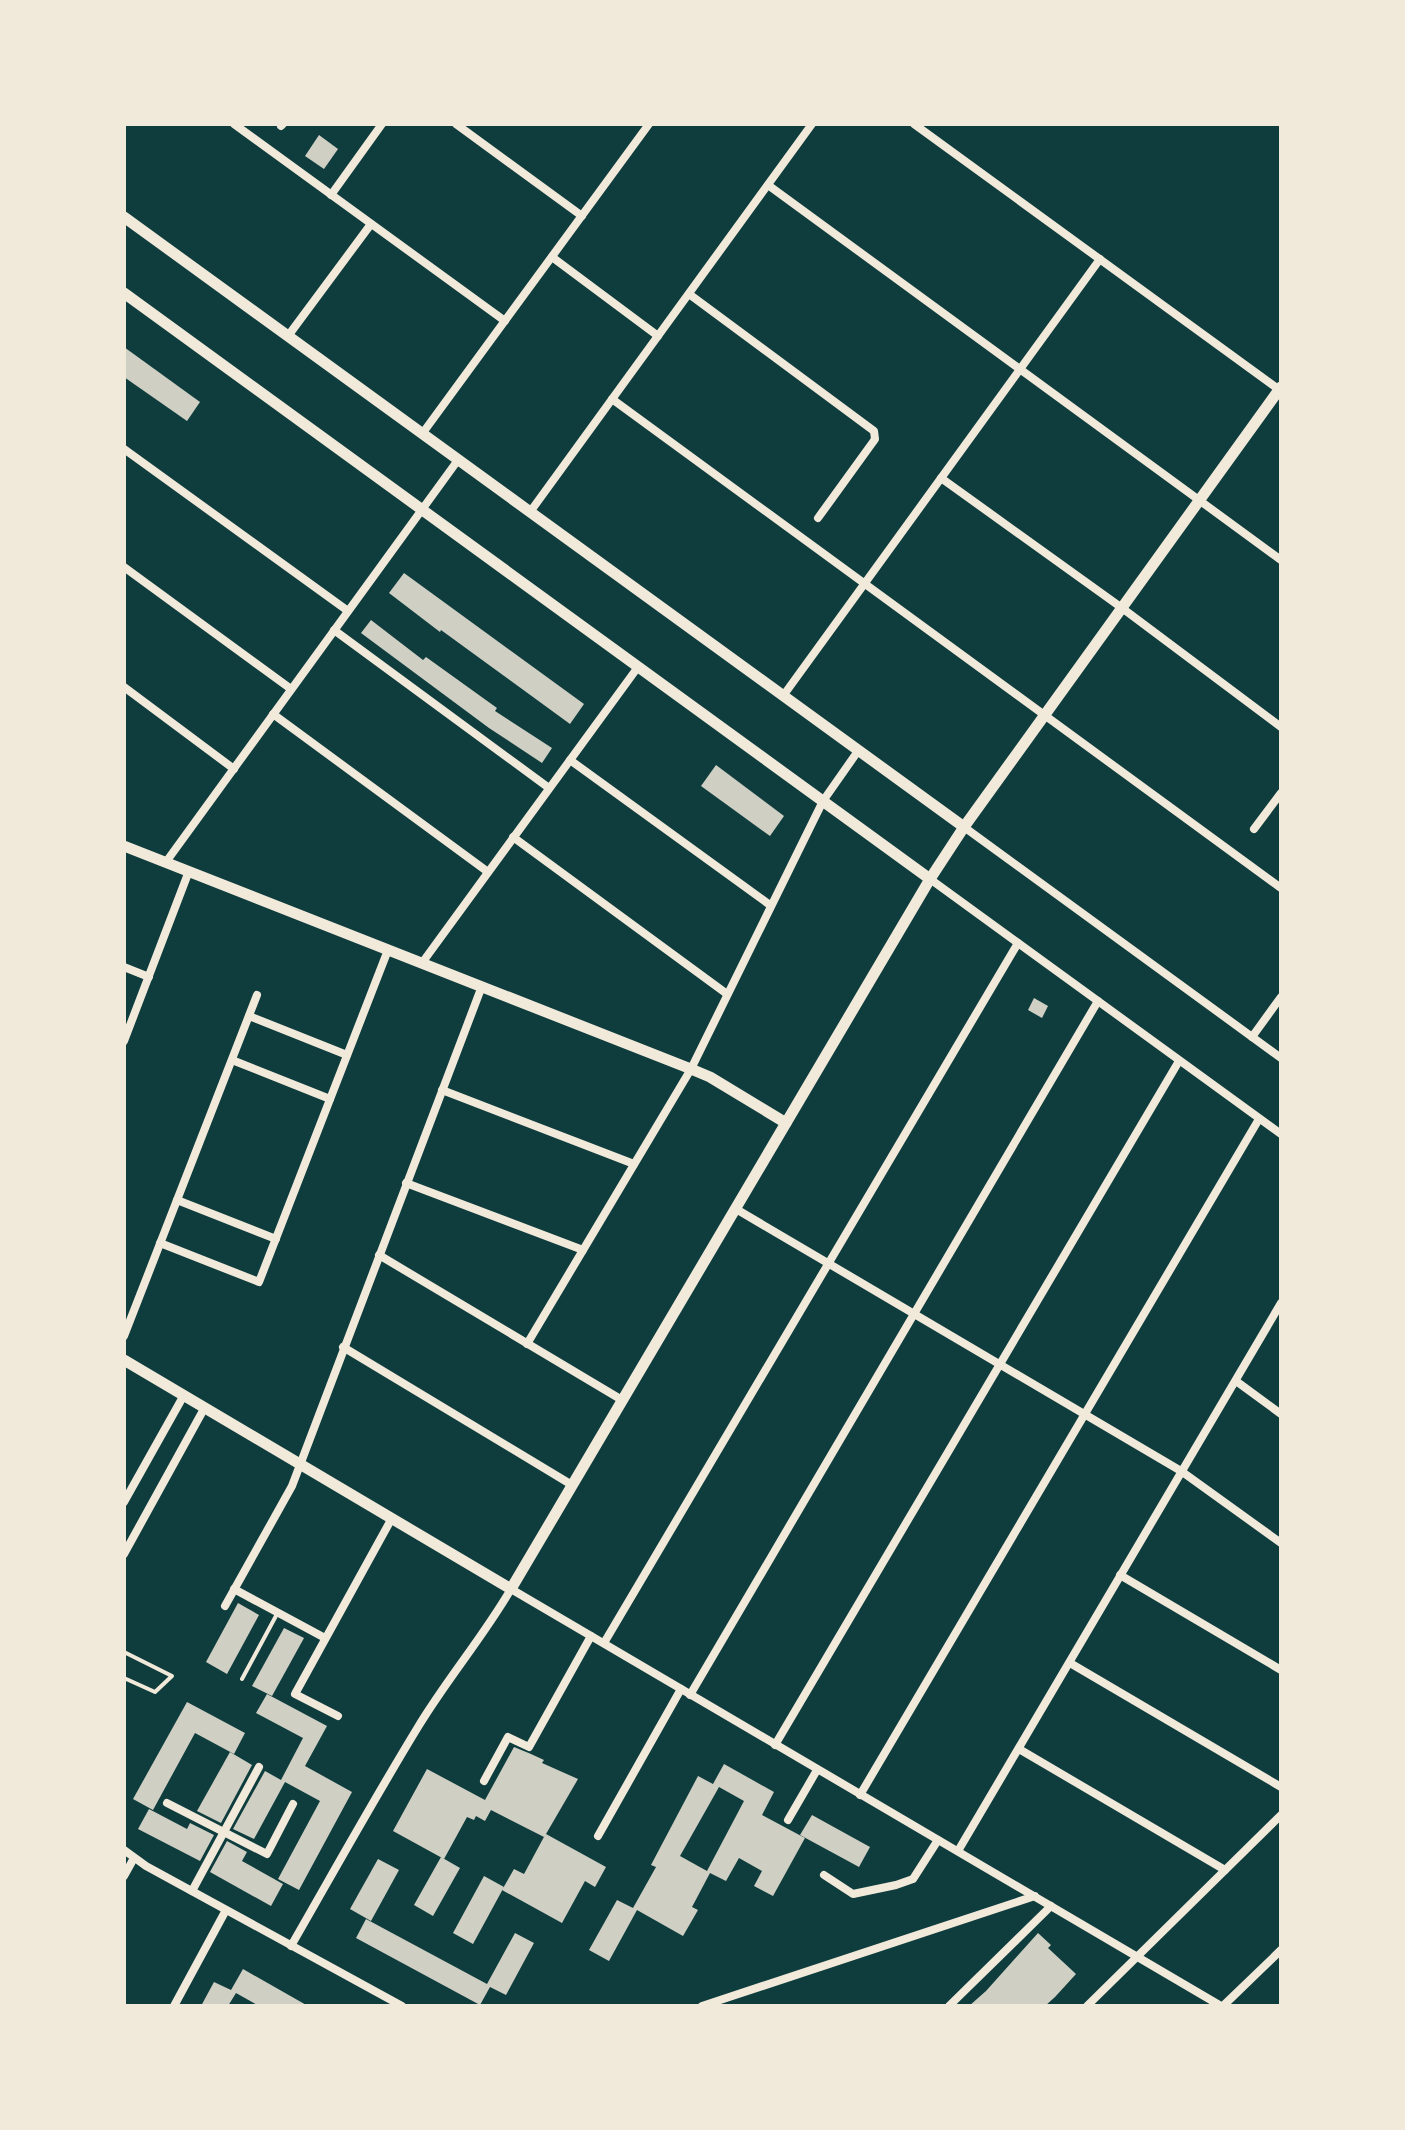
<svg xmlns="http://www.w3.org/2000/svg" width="1405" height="2130" viewBox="0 0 1405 2130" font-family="Manrope,sans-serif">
	<rect width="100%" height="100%" fill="#0f3d3e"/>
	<g fill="#cfcfc3" fill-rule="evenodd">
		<polygon points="319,135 338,149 324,169 305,156"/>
		<polygon points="124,347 200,402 187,421 124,377"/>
		<polygon points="404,573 584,704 570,724 441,630 440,632 389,593"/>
		<polygon points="371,620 423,660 426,657 497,708 495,711 552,748 542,763 489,728 361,633"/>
		<polygon points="716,765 784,816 770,836 701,786"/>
		<polygon points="1034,998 1048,1006 1042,1018 1028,1010"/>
		<polygon points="238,1603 259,1615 227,1674 206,1662"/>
		<polygon points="284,1628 304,1638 272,1696 252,1686"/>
		<polygon points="267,1694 327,1726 305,1766 352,1792 299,1890 278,1879 320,1801 285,1782 254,1839 233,1829 265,1771 281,1780 303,1738 256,1713"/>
		<polygon points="187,1702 245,1733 234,1754 195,1733 153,1810 133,1799"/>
		<polygon points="514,1747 531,1754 544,1760 542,1763 578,1779 546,1834 606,1867 595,1887 585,1881 562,1923 502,1890 514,1869 524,1874 545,1835 544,1837 491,1810 485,1821 476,1816 474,1820 467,1817 444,1859 393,1831 427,1769 485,1800"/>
		<polygon points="230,1752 252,1765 221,1823 197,1811"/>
		<path d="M724,1764l50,28 -12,23 43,23 -32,58 -19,-10 8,-15 -23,-13 -13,23 -16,-8 -18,34 6,3 -15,26 -46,-26 -28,51 -20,-11 28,-50 16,8 23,-41 -5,-2 47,-89 15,8zM719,1787l25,14 -37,70 -27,-15z"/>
		<polygon points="149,1809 187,1829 190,1823 214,1835 200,1861 138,1829"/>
		<polygon points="812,1815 870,1847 859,1867 800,1835"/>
		<polygon points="227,1841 247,1852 242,1861 283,1884 271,1906 210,1872"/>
		<polygon points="441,1857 460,1868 433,1916 414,1905"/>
		<polygon points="378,1859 399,1870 371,1921 350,1909"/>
		<polygon points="484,1876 504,1887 473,1944 453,1933"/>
		<polygon points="366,1919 487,1984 515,1933 534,1943 506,1995 490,1987 480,2005 356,1938"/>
		<polygon points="1038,1933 1051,1945 1048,1948 1076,1974 1055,1997 1045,2006 969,2006 986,1991"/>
		<polygon points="243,1969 308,2006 259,2006 236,1993 228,2006 201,2006 214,1982 231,1990"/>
	</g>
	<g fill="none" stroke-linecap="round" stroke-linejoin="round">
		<g stroke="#f1e9da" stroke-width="4">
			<polyline points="124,1652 172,1676 155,1692 124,1678"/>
			<polyline points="242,1679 277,1614"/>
		</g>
		<g stroke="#f1e9da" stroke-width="8">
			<polyline points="234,124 505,321"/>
			<polyline points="456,124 582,216"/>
			<polyline points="914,124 1281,391"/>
			<polyline points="281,126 283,124"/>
			<polyline points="768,185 1281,560"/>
			<polyline points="331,195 382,124"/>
			<polyline points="552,257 658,336"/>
			<polyline points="689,294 874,431 875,439 873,442 818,518"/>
			<polyline points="288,336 371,224"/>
			<polyline points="612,399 1281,888"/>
			<polyline points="422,434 649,124"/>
			<polyline points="124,449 348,611"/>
			<polyline points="941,478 1122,608 1281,727"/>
			<polyline points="530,512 812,124"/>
			<polyline points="124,567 291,689"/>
			<polyline points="334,630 549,788"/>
			<polyline points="124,687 234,769"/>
			<polyline points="783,696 1100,259"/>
			<polyline points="273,714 488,872"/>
			<polyline points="570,760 770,905"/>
			<polyline points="964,827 1281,1058"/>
			<polyline points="1254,829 1281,793"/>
			<polyline points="513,837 727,994"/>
			<polyline points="166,862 458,460"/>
			<polyline points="930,879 1281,1134"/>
			<polyline points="422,963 638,667"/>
			<polyline points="124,967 149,977"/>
			<polyline points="249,1016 347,1055"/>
			<polyline points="1252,1037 1281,997"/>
			<polyline points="124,1041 189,871"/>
			<polyline points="232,1060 330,1099"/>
			<polyline points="442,1090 634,1164"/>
			<polyline points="406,1183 583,1250"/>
			<polyline points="177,1200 276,1239"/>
			<polyline points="736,1209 1181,1471 1281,1543"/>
			<polyline points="160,1243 259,1282 388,950"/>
			<polyline points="379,1255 622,1400"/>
			<polyline points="124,1336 257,995"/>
			<polyline points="527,1344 691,1069 823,801 858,751"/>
			<polyline points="343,1347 572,1485"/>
			<polyline points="1236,1381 1281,1414"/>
			<polyline points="124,1502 184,1395"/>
			<polyline points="124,1554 205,1407"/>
			<polyline points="1120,1575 1281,1670"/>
			<polyline points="234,1589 325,1638"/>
			<polyline points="225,1606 292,1486 482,986"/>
			<polyline points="604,1643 1018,943"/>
			<polyline points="1070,1663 1281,1787"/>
			<polyline points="690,1695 1098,1001"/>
			<polyline points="338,1716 295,1694 392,1518"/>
			<polyline points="775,1745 1179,1061"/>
			<polyline points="1019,1749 1225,1870"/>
			<polyline points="484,1781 508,1737 529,1747 591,1636"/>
			<polyline points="860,1795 1259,1119"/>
			<polyline points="167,1803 267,1854 293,1804"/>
			<polyline points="788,1820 817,1770"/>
			<polyline points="598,1836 681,1689"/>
			<polyline points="124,1850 146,1866 402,2006"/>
			<polyline points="958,1851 1281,1303"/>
			<polyline points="824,1875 853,1894 896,1885 913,1879 938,1840"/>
			<polyline points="124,1876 134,1858"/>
			<polyline points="192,1891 259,1767"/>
			<path d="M291,1946c42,-73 83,-147 127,-219 29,-48 65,-90 93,-138l710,417"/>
			<polyline points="174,2006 226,1910"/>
			<polyline points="702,2006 1035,1896"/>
			<polyline points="949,2006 1051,1906"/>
			<polyline points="1087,2006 1281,1815"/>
			<polyline points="1223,2006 1281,1950"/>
		</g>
		<g stroke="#f1e9da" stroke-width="11">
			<polyline points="124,217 964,827"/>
			<polyline points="124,293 930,879"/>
			<polyline points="124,846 691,1069 710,1077 786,1123"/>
			<polyline points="124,1360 511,1589 930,879 964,827 1281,387"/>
		</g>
	</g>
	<rect width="1405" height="2130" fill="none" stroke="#f1e9da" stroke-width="252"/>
</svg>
